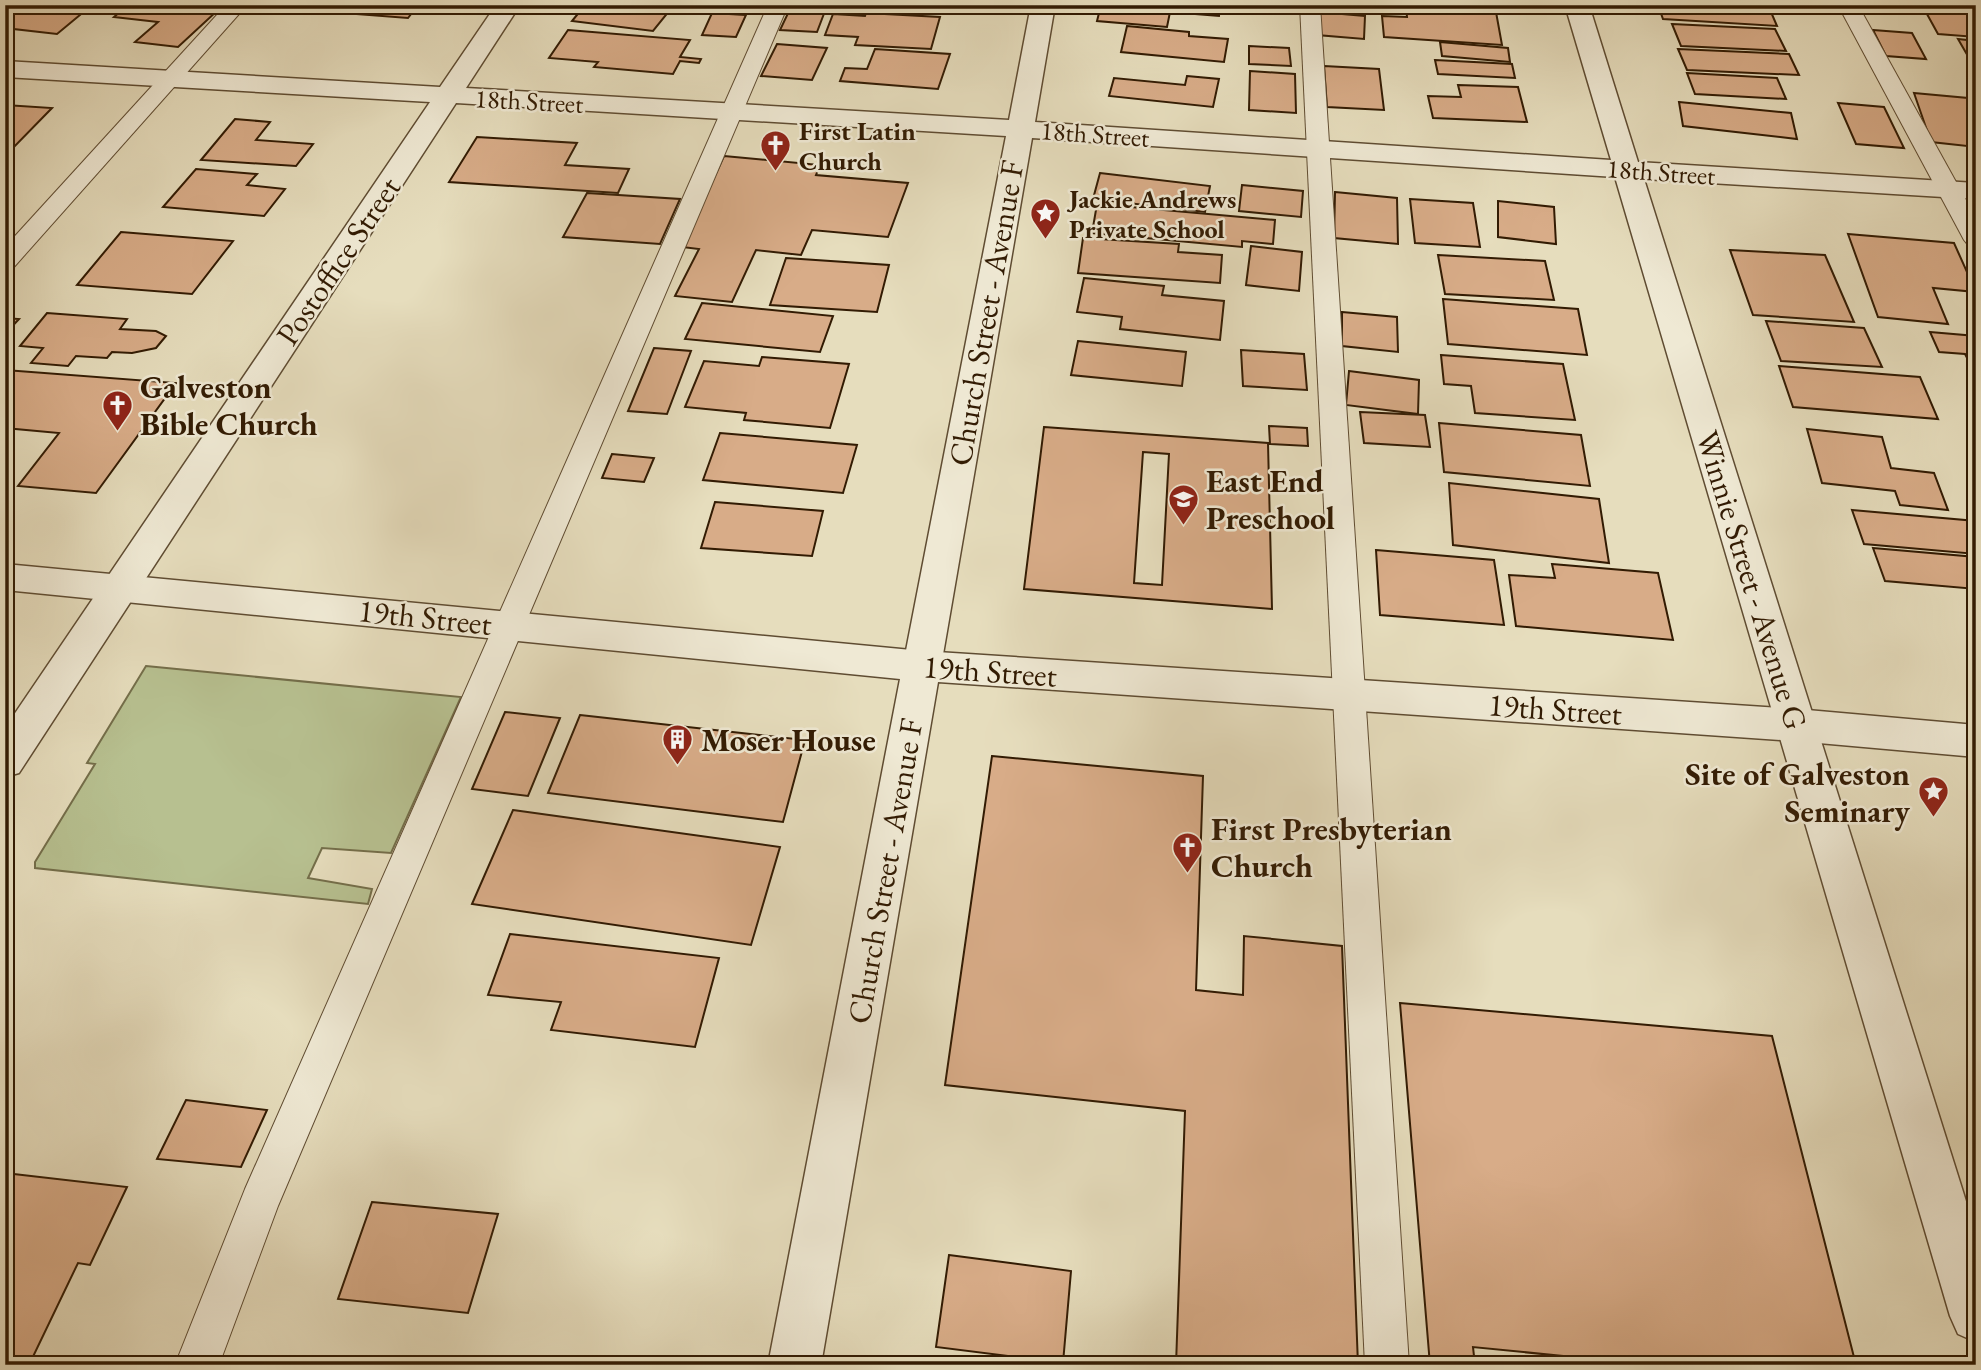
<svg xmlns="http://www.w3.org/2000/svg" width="1981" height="1370" viewBox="0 0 1981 1370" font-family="'EB Garamond',serif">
	<rect width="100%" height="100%" fill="#e6ddbd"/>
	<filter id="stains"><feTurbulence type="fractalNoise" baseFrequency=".00286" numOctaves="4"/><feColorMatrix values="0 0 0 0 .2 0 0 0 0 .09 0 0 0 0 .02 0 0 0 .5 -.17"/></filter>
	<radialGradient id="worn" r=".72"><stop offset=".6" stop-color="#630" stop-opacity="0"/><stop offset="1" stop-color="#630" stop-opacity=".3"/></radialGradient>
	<polygon fill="#b7c090" stroke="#746e4a" stroke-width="2" points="146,666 461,697 391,853 322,848 308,878 372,889 368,904 35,868 35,862 95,764 87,763"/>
	<g fill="#d8ac88" stroke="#321b03" stroke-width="2" fill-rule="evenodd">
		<polygon points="26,5 92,5 57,34 5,28 5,21"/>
		<polygon points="128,5 174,5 218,10 178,47 135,42 158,22 114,17"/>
		<polygon points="280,5 418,5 408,18 277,8"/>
		<polygon points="585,5 674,5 653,31 572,21"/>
		<polygon points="884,5 937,5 935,10"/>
		<polygon points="1101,5 1220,5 1219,16 1170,12 1167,27 1097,21"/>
		<polygon points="1420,5 1487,5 1488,9"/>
		<polygon points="1658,5 1768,5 1777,26 1663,19"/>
		<polygon points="1922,5 1976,6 1976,37 1938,34"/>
		<polygon points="1406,7 1496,12 1502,45 1384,37 1382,16 1407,17"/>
		<polygon points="790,9 825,11 817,32 780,30"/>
		<polygon points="1319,12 1365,16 1364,39 1317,35"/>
		<polygon points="712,13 746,15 736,37 702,35"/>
		<polygon points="866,13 940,17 931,49 855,45 858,37 825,35 833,14 865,16"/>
		<polygon points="1672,24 1775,29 1786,51 1681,46"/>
		<polygon points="1127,26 1189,32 1189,36 1228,39 1224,62 1121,52"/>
		<polygon points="568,30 690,40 680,57 701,59 699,63 680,61 673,74 594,67 598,62 549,58"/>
		<polygon points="1873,30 1912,33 1926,59 1886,56"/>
		<polygon points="1958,39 1976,41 1976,70"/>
		<polygon points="1440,42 1508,48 1510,62 1442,56"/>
		<polygon points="777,44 827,48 812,80 761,76"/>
		<polygon points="1249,46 1289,48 1291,66 1249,64"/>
		<polygon points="875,49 950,54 938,89 840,81 845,68 867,69"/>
		<polygon points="1678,49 1789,54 1799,75 1687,70"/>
		<polygon points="1435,60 1512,64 1515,78 1438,74"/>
		<polygon points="1324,66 1379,69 1384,110 1327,107"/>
		<polygon points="1250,71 1295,74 1296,113 1249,110"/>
		<polygon points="1687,73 1777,78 1786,99 1695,94"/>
		<polygon points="1187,76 1219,79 1213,107 1109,96 1114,78 1185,85"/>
		<polygon points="1458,85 1518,87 1527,122 1433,118 1428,96 1461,97"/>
		<polygon points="1914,93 1968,98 1973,110 1976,111 1976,147 1931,142"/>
		<polygon points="1679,102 1791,113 1797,139 1683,126"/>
		<polygon points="1838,103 1884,107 1904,148 1856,144"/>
		<polygon points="5,105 52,108 11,150 5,149"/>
		<polygon points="235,119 270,122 256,140 313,144 296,166 201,160"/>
		<polygon points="477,137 577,143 565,165 629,169 618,193 449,182"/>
		<polygon points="724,156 820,165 816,175 908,183 888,237 812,230 801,255 756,250 732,302 675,296 699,249 682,247"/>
		<polygon points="196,169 257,174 247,185 285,189 264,216 163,207"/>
		<polygon points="1100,173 1210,186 1205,212 1093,199"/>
		<polygon points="1242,185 1303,191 1301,217 1239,211"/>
		<polygon points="1335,192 1397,198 1398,244 1334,238"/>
		<polygon points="587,193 680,199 660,244 563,237"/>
		<polygon points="1410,199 1473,203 1480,247 1415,243"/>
		<polygon points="1498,201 1554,207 1556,244 1498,237"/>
		<polygon points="1097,204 1275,220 1273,244 1242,241 1242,247 1092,233"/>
		<polygon points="121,232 233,241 192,294 77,285"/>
		<polygon points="1848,234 1954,243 1976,292 1933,288 1948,324 1878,317"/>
		<polygon points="1083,238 1179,244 1178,252 1222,255 1220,283 1078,273"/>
		<polygon points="1251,246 1302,252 1299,291 1246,285"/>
		<polygon points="1730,250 1825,255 1854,322 1753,315"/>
		<polygon points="1438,255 1545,261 1554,300 1445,294"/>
		<polygon points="786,258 889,265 877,312 770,305"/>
		<polygon points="1084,278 1164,286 1162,295 1224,301 1220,340 1120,329 1122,317 1077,312"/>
		<polygon points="1443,299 1578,309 1587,355 1448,344"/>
		<polygon points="702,303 833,316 820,352 685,339"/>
		<polygon points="1342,312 1397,317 1398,352 1342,346"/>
		<polygon points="47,313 127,319 120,329 156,331 166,336 156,348 132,353 112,352 107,358 76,356 68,366 31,363 43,348 20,346"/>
		<polygon points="5,318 19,319 5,334"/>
		<polygon points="1766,321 1864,328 1882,367 1781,361"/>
		<polygon points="1930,332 1976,336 1976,375 1965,354 1939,352"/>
		<polygon points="1078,341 1186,352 1182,386 1071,375"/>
		<polygon points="654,348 691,351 667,414 628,411"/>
		<polygon points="1241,350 1304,354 1307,390 1243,386"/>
		<polygon points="1441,355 1563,364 1575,420 1475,413 1471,386 1444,384"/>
		<polygon points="762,357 849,364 830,428 744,420 746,413 685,407 704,361 759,366"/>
		<polygon points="1779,366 1920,377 1938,419 1793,407"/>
		<polygon points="5,370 176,383 96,493 18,486 59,433 5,428"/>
		<polygon points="1349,371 1419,380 1418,414 1346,405"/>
		<polygon points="1360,412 1425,415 1430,447 1364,443"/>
		<polygon points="1439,423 1581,435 1590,486 1444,472"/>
		<polygon points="1269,426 1307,428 1308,446 1270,444"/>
		<path d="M1044,427l224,16 4,166 -248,-20zM1143,452l26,2 -7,131 -28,-2z"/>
		<polygon points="1807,429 1882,437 1891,468 1934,473 1948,510 1900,505 1895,491 1822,483"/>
		<polygon points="720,433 857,445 843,493 703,480"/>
		<polygon points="612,454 654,458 644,482 602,478"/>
		<polygon points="1449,483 1599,499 1609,563 1453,545"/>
		<polygon points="715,502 823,511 812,556 701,548"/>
		<polygon points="1852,510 1976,521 1976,554 1864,544"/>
		<polygon points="1873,548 1976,557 1976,589 1885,581"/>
		<polygon points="1376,550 1494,560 1504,625 1380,615"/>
		<polygon points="1552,564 1658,573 1673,640 1516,626 1509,575 1555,578"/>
		<polygon points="505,712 560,718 528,796 472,789"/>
		<polygon points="580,715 805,740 783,822 548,793"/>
		<polygon points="992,756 1203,776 1196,990 1243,995 1244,936 1342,946 1358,1365 1176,1365 1185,1111 945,1085"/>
		<polygon points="513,810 780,847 751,945 472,904"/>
		<polygon points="510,934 719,958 695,1047 551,1030 561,1002 488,995"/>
		<polygon points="1400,1003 1772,1036 1856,1365 1652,1365 1473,1347 1475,1365 1430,1365"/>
		<polygon points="186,1100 267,1110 241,1167 157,1159"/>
		<polygon points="5,1173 127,1187 90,1265 78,1263 29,1365 5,1365"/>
		<polygon points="372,1202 498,1214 468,1313 338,1299"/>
		<polygon points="949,1255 1071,1271 1063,1363 936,1347"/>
	</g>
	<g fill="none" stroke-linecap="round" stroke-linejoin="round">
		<defs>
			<g id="service">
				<polygon points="226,5 247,5 14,267 5,269 5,247"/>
				<polygon points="768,5 788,5 278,1206 219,1365 175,1365 245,1189"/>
				<polygon points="1300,5 1320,5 1409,1365 1365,1365"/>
				<polygon points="1838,5 1858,5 1976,218 1976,247 1968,245 1964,240"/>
			</g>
			<polygon id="minor" points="496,5 520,5 466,88 1009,120 1031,5 1055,5 1035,122 1611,160 1565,5 1589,5 1638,162 1976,183 1976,199 1644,179 1976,1233 1976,1342 1958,1334 1950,1316 1615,177 1032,138 941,666 935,677 922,681 909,677 903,666 1006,136 456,103 19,773 5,777 5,728 430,102 5,77 5,61 440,87"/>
			<polygon id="tertiary" points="5,564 922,651 1796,709 1976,725 1976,757 1796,741 938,682 821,1365 768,1365 900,679 5,590"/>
		</defs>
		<use href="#service" stroke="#5f4c32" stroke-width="2"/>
		<use href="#minor" stroke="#5f4c32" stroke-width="3"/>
		<use href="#tertiary" stroke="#5f4c32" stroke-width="3"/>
		<use href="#service" fill="#efe9d4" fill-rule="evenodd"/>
		<use href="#minor" fill="#efe9d4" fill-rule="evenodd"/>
		<use href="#tertiary" fill="#efe9d4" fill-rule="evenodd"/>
	</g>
	<defs>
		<symbol id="church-pin" viewBox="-11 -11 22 30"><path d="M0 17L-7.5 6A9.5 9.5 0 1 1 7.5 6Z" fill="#8f2418" stroke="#efe9d4"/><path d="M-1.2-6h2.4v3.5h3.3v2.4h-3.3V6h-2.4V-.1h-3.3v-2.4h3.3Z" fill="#fff"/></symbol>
		<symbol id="sight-pin" viewBox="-11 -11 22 30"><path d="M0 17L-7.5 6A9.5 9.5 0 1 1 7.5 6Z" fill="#8f2418" stroke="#efe9d4"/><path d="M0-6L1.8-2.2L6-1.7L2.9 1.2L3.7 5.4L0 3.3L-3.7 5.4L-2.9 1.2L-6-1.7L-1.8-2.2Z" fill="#fff"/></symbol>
		<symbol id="school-pin" viewBox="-11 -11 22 30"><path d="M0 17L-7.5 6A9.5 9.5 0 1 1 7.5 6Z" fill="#8f2418" stroke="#efe9d4"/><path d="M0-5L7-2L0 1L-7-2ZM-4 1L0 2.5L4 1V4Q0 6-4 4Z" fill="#fff"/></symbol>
		<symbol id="building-pin" viewBox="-11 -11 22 30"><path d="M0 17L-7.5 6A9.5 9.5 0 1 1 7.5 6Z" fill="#8f2418" stroke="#efe9d4"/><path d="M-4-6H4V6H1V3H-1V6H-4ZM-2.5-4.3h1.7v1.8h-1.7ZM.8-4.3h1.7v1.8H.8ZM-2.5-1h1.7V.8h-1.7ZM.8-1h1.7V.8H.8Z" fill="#fff"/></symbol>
	</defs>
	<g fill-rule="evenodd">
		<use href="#church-pin" x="758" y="128" width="35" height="47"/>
		<use href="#sight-pin" x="1028" y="196" width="35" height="47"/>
		<use href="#church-pin" x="100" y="388" width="35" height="47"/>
		<use href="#school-pin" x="1166" y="482" width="35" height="47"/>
		<use href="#building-pin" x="660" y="722" width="35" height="47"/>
		<use href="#sight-pin" x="1916" y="774" width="35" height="47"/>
		<use href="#church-pin" x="1170" y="830" width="35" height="47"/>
	</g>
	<g text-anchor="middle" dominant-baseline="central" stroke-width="5" stroke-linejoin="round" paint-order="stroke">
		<g font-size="26" fill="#321b03" stroke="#efe9d4">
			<text transform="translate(529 101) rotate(3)">18th Street</text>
			<text transform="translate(1095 134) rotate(4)">18th Street</text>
			<text transform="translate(1661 172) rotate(4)">18th Street</text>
		</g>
		<g font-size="26" font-weight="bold" fill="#321b03" stroke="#efe9d4" text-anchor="start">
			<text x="799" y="131">First Latin<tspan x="799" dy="30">Church</tspan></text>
			<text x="1069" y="199">Jackie Andrews<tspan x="1069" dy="30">Private School</tspan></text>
		</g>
		<g font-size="32" fill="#321b03" stroke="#efe9d4">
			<text transform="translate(338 261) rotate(-56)">Postoffice Street</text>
			<text transform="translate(986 313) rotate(-80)">Church Street - Avenue F</text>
			<text transform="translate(1752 580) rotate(73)">Winnie Street - Avenue G</text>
			<text transform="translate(425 617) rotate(6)">19th Street</text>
			<text transform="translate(990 671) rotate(4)">19th Street</text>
			<text transform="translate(1555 709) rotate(4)">19th Street</text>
			<text transform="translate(885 871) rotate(-80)">Church Street - Avenue F</text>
		</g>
		<g font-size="32" font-weight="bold" fill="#321b03" stroke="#efe9d4" text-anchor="start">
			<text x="140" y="387">Galveston<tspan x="140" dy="37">Bible Church</tspan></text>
			<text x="1206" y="481">East End<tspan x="1206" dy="37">Preschool</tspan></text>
			<text x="701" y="740">Moser House</text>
			<text x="1910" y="774" text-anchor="end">Site of Galveston<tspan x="1910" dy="37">Seminary</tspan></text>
			<text x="1211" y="829">First Presbyterian<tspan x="1211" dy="37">Church</tspan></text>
		</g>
	</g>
	<rect width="1981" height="1370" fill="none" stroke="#e6ddbd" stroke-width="28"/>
	<rect x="7" y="7" width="1967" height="1356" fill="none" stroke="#321b03" stroke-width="3.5"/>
	<rect x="14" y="14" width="1953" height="1342" fill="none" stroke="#321b03" stroke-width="2"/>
	<rect width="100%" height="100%" filter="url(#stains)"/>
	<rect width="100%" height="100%" fill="url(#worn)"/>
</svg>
